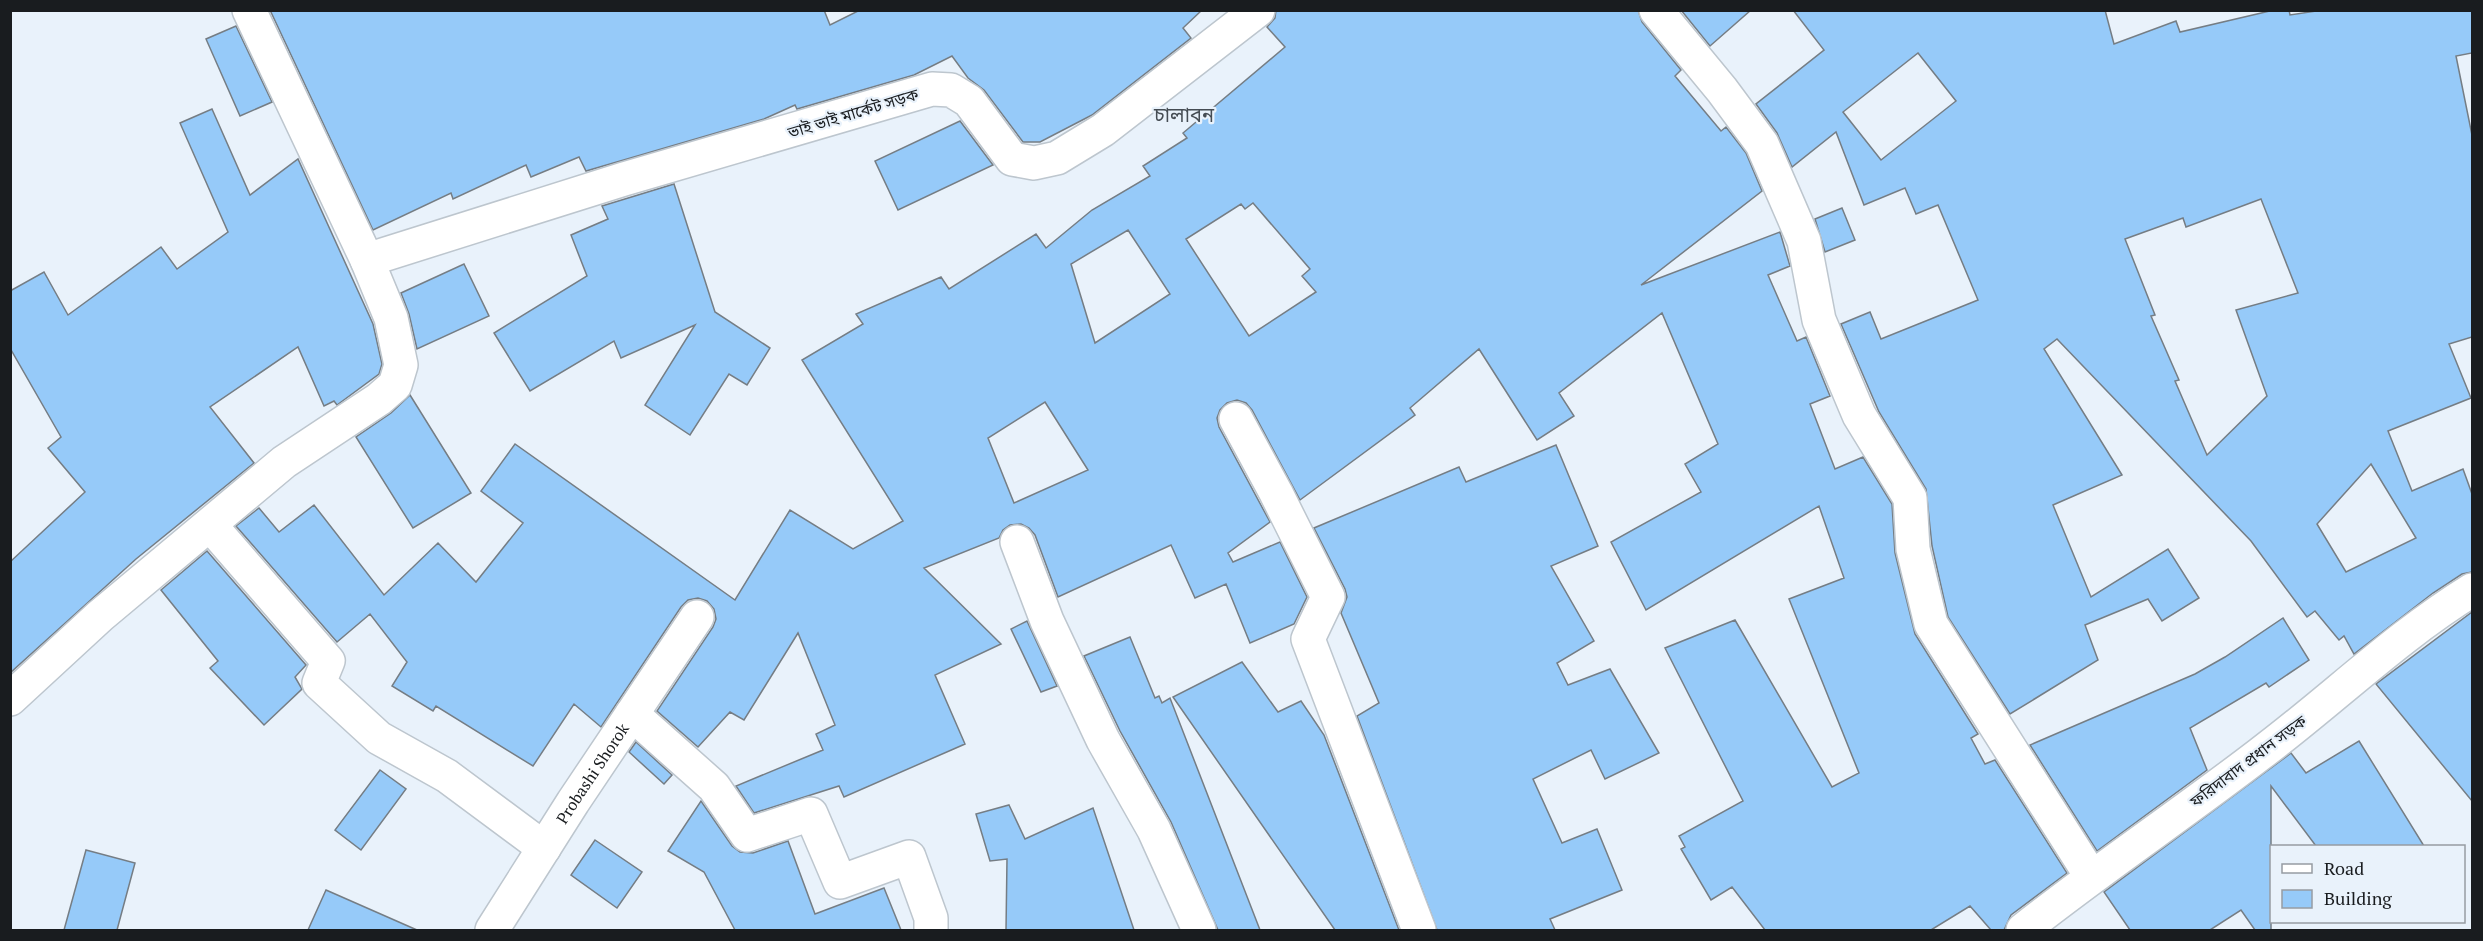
<svg xmlns="http://www.w3.org/2000/svg" width="2483" height="941" viewBox="0 0 2483 941" font-family="'PT Serif','Noto Sans Bengali',serif">
	<rect width="100%" height="100%" fill="#e9f2fb"/>
	<g fill="#96caf9" stroke="#757d84" stroke-width="1.5" fill-rule="evenodd">
		<polygon points="270,10 824,10 830,25 860,10 1202,10 1183,28 1191,38 1092,115 1040,142 1023,142 984,90 968,78 952,56 914,75 797,109 795,105 764,119 586,171 579,157 531,177 526,165 453,199 451,193 373,230"/>
		<path d="M1276,10h362l4,12 39,48 -6,6 46,55 5,-4 20,26 16,38 -121,94 139,-53 10,34 -22,9 29,66 9,-4 24,59 -20,8 25,65 28,-12 29,47 3,49 20,81 63,100 -7,4 14,26 10,-4 72,113 -56,42 -7,15h-13l-21,-24 -39,24h-166l-33,-43 -21,13 -30,-51 4,-2 -6,-11 64,-35 -78,-153 70,-28 97,167 27,-14 -70,-174 55,-21 -25,-72 -173,104 -35,-68 90,-50 -16,-28 33,-20 -56,-131 -103,80 15,23 -37,24 -58,-91 -69,59 5,7 -115,85 -48,-90 -6,-7 -9,-3 -10,3 -7,7 -3,8 2,9 51,95 -42,31 5,9 47,-20 27,55 -13,27 -44,19 -24,-59 -31,14 -24,-53 -113,52 -23,-62 -6,-7 -8,-4 -11,1 -7,5 -4,8 -75,30 77,76 -66,31 30,69 -121,53 -5,-11 -85,27 -18,-27 87,-36 -7,-16 19,-9 -37,-92 -54,87 -14,-8 -32,35 -41,-36 56,-84 3,-8 -2,-10 -7,-8 -9,-3 -10,2 -7,7 -80,120 -27,-23 -41,62 -97,-60 -3,5 -41,-25 15,-24 -37,-48 -33,28 -101,-116 23,-18 20,24 35,-27 70,90 54,-52 38,39 47,-59 -42,-32 34,-47 220,156 55,-90 63,39 50,-28 -101,-161 61,-36 -7,-10 85,-37 8,12 87,-55 10,14 46,-38 58,-34 -7,-10 44,-28 -4,-5 102,-86 -18,-20 8,-9zM1253,203l57,66 -8,7 14,16 -67,44 -63,-97 55,-35 4,5zM1128,230l42,64 -75,49 -24,-79zM1045,402l43,68 -74,33 -26,-65z"/>
		<polygon points="1681,10 1751,10 1710,46"/>
		<path d="M1793,10h312l9,34 62,-23 4,11 94,-22h15l1,5 33,-5h149v43l-16,3 16,79v202l-23,7 22,54 -83,33 24,60 51,-22 9,25v78l-10,2 -29,19 -79,61 -10,-18 -5,4 -24,-29 -8,6 -56,-76 -194,-202 -13,10 78,126 -69,30 38,92 77,-48 31,49 -37,23 -14,-22 -63,26 13,35 -88,54 -62,-97 -16,-71 -6,-57 -47,-77 -38,-88 29,-12 11,27 97,-39 -40,-95 -22,9 -11,-26 -41,17 -28,-73 -44,35 -15,-34 -21,-29 68,-54zM1918,53l38,48 -75,59 -38,-48zM2261,199l37,94 -62,17 31,86 -60,59 -32,-74 4,-1 -28,-64 4,-1 -30,-76 58,-21 3,9zM2371,464l45,74 -70,34 -29,-48z"/>
		<polygon points="236,26 272,102 240,116 206,39"/>
		<polygon points="212,109 250,195 298,159 373,324 382,364 379,374 337,405 334,401 324,406 298,347 210,407 254,463 136,559 10,673 10,562 85,492 48,448 61,437 10,348 10,291 44,272 68,315 161,247 177,269 228,232 180,123"/>
		<polygon points="960,121 993,165 898,210 875,161"/>
		<polygon points="674,184 715,312 770,348 747,385 729,374 690,435 645,405 695,325 621,358 614,341 530,391 494,333 587,276 571,235 608,219 602,206"/>
		<polygon points="1842,208 1855,240 1825,252 1815,219"/>
		<polygon points="464,264 489,316 417,349 409,314 401,293"/>
		<polygon points="410,395 471,493 413,528 356,437 391,413"/>
		<polygon points="1556,445 1598,546 1551,566 1594,641 1557,663 1568,685 1610,669 1659,753 1605,779 1591,750 1533,779 1562,843 1597,829 1622,890 1550,919 1555,930 1437,930 1357,716 1379,703 1341,613 1347,597 1345,589 1314,528 1459,467 1466,482"/>
		<polygon points="207,551 306,665 295,677 302,689 264,725 210,668 218,661 161,590"/>
		<polygon points="2472,612 2472,801 2376,684"/>
		<polygon points="2283,618 2309,660 2269,687 2266,683 2190,728 2207,770 2097,851 2030,745 2195,674 2225,657"/>
		<polygon points="1027,621 1057,686 1041,692 1011,629"/>
		<polygon points="1130,637 1155,698 1159,696 1162,703 1170,698 1260,930 1218,930 1171,822 1120,731 1084,656"/>
		<polygon points="1242,662 1278,712 1301,701 1324,735 1399,930 1335,930 1173,697"/>
		<polygon points="2359,741 2424,846 2316,846 2271,786 2271,930 2255,930 2241,910 2210,930 2130,930 2104,892 2291,753 2306,773"/>
		<polygon points="636,742 672,775 664,784 629,752"/>
		<polygon points="380,770 406,789 361,850 335,830"/>
		<polygon points="701,801 732,846 740,852 753,853 788,841 815,914 884,888 901,930 735,930 704,872 668,851"/>
		<polygon points="1009,805 1025,839 1093,808 1134,930 1006,930 1007,859 990,861 976,814"/>
		<polygon points="595,840 642,872 617,908 571,875"/>
		<polygon points="86,850 135,863 117,930 64,930"/>
		<polygon points="326,890 417,930 308,930"/>
	</g>
	<g fill="none" stroke-linecap="round" stroke-linejoin="round">
		<defs>
			<g id="minor">
				<polyline points="1656,10 1722,90 1762,144 1804,241 1819,320 1859,415 1910,498 1913,549 1931,624 2091,876"/>
				<polyline points="367,260 624,179 932,89 951,90 969,101 1012,159 1034,163 1057,158 1103,130 1258,10"/>
				<polyline points="1236,419 1276,493 1328,597 1308,639 1419,930"/>
				<polyline points="211,526 328,661 319,683 379,738 447,776 544,848"/>
				<polyline points="1017,542 1047,621 1103,740 1154,830 1199,930"/>
				<polyline points="10,699 100,616 284,462 379,399 395,385 401,365 391,318 367,260 249,10"/>
				<polyline points="632,714 714,787 747,835 811,814 840,882 909,857 931,918 931,930"/>
				<path id="s1" d="M492,930l81,-128 124,-185"/>
				<path d="M2023,930c77,-61 159,-116 237,-176 72,-54 136,-117 212,-164"/>
			</g>
		</defs>
		<use href="#minor" stroke="#bdc6ce" stroke-width="36"/>
		<use href="#minor" stroke="#fff" stroke-width="33"/>
	</g>
	<g text-anchor="middle" dominant-baseline="central" stroke-width="4.5" stroke-linejoin="round" paint-order="stroke">
		<g font-size="16" fill="#191c1f" stroke="#e9f2fb">
			<text transform="translate(853 113) rotate(-17)">ভাই ভাই মার্কেট সড়ক</text>
			<text transform="translate(2248 761) rotate(-37)">ফরিদাবাদ প্রধান সড়ক</text>
			<text stroke="none"><textPath href="#s1" startOffset="186">Probashi Shorok</textPath></text>
		</g>
		<g font-size="20" fill="#454c53" stroke="#e9f2fb">
			<text x="1184" y="114">চালাবন</text>
		</g>
	</g>
	<rect width="2483" height="941" fill="none" stroke="#191c1f" stroke-width="24"/>
	<rect x="2270" y="845" width="195" height="78" fill="#e9f2fb" stroke="#969ca3" stroke-width="1.5"/>
	<rect x="2282" y="864" width="30" height="9" fill="#ffffff" stroke="#969ca3" stroke-width="1.5"/>
	<text x="2324" y="875" font-size="18" fill="#191c1f">Road</text>
	<rect x="2282" y="890" width="30" height="18" fill="#96caf9" stroke="#969ca3" stroke-width="1.5"/>
	<text x="2324" y="905" font-size="18" fill="#191c1f">Building</text>
</svg>
